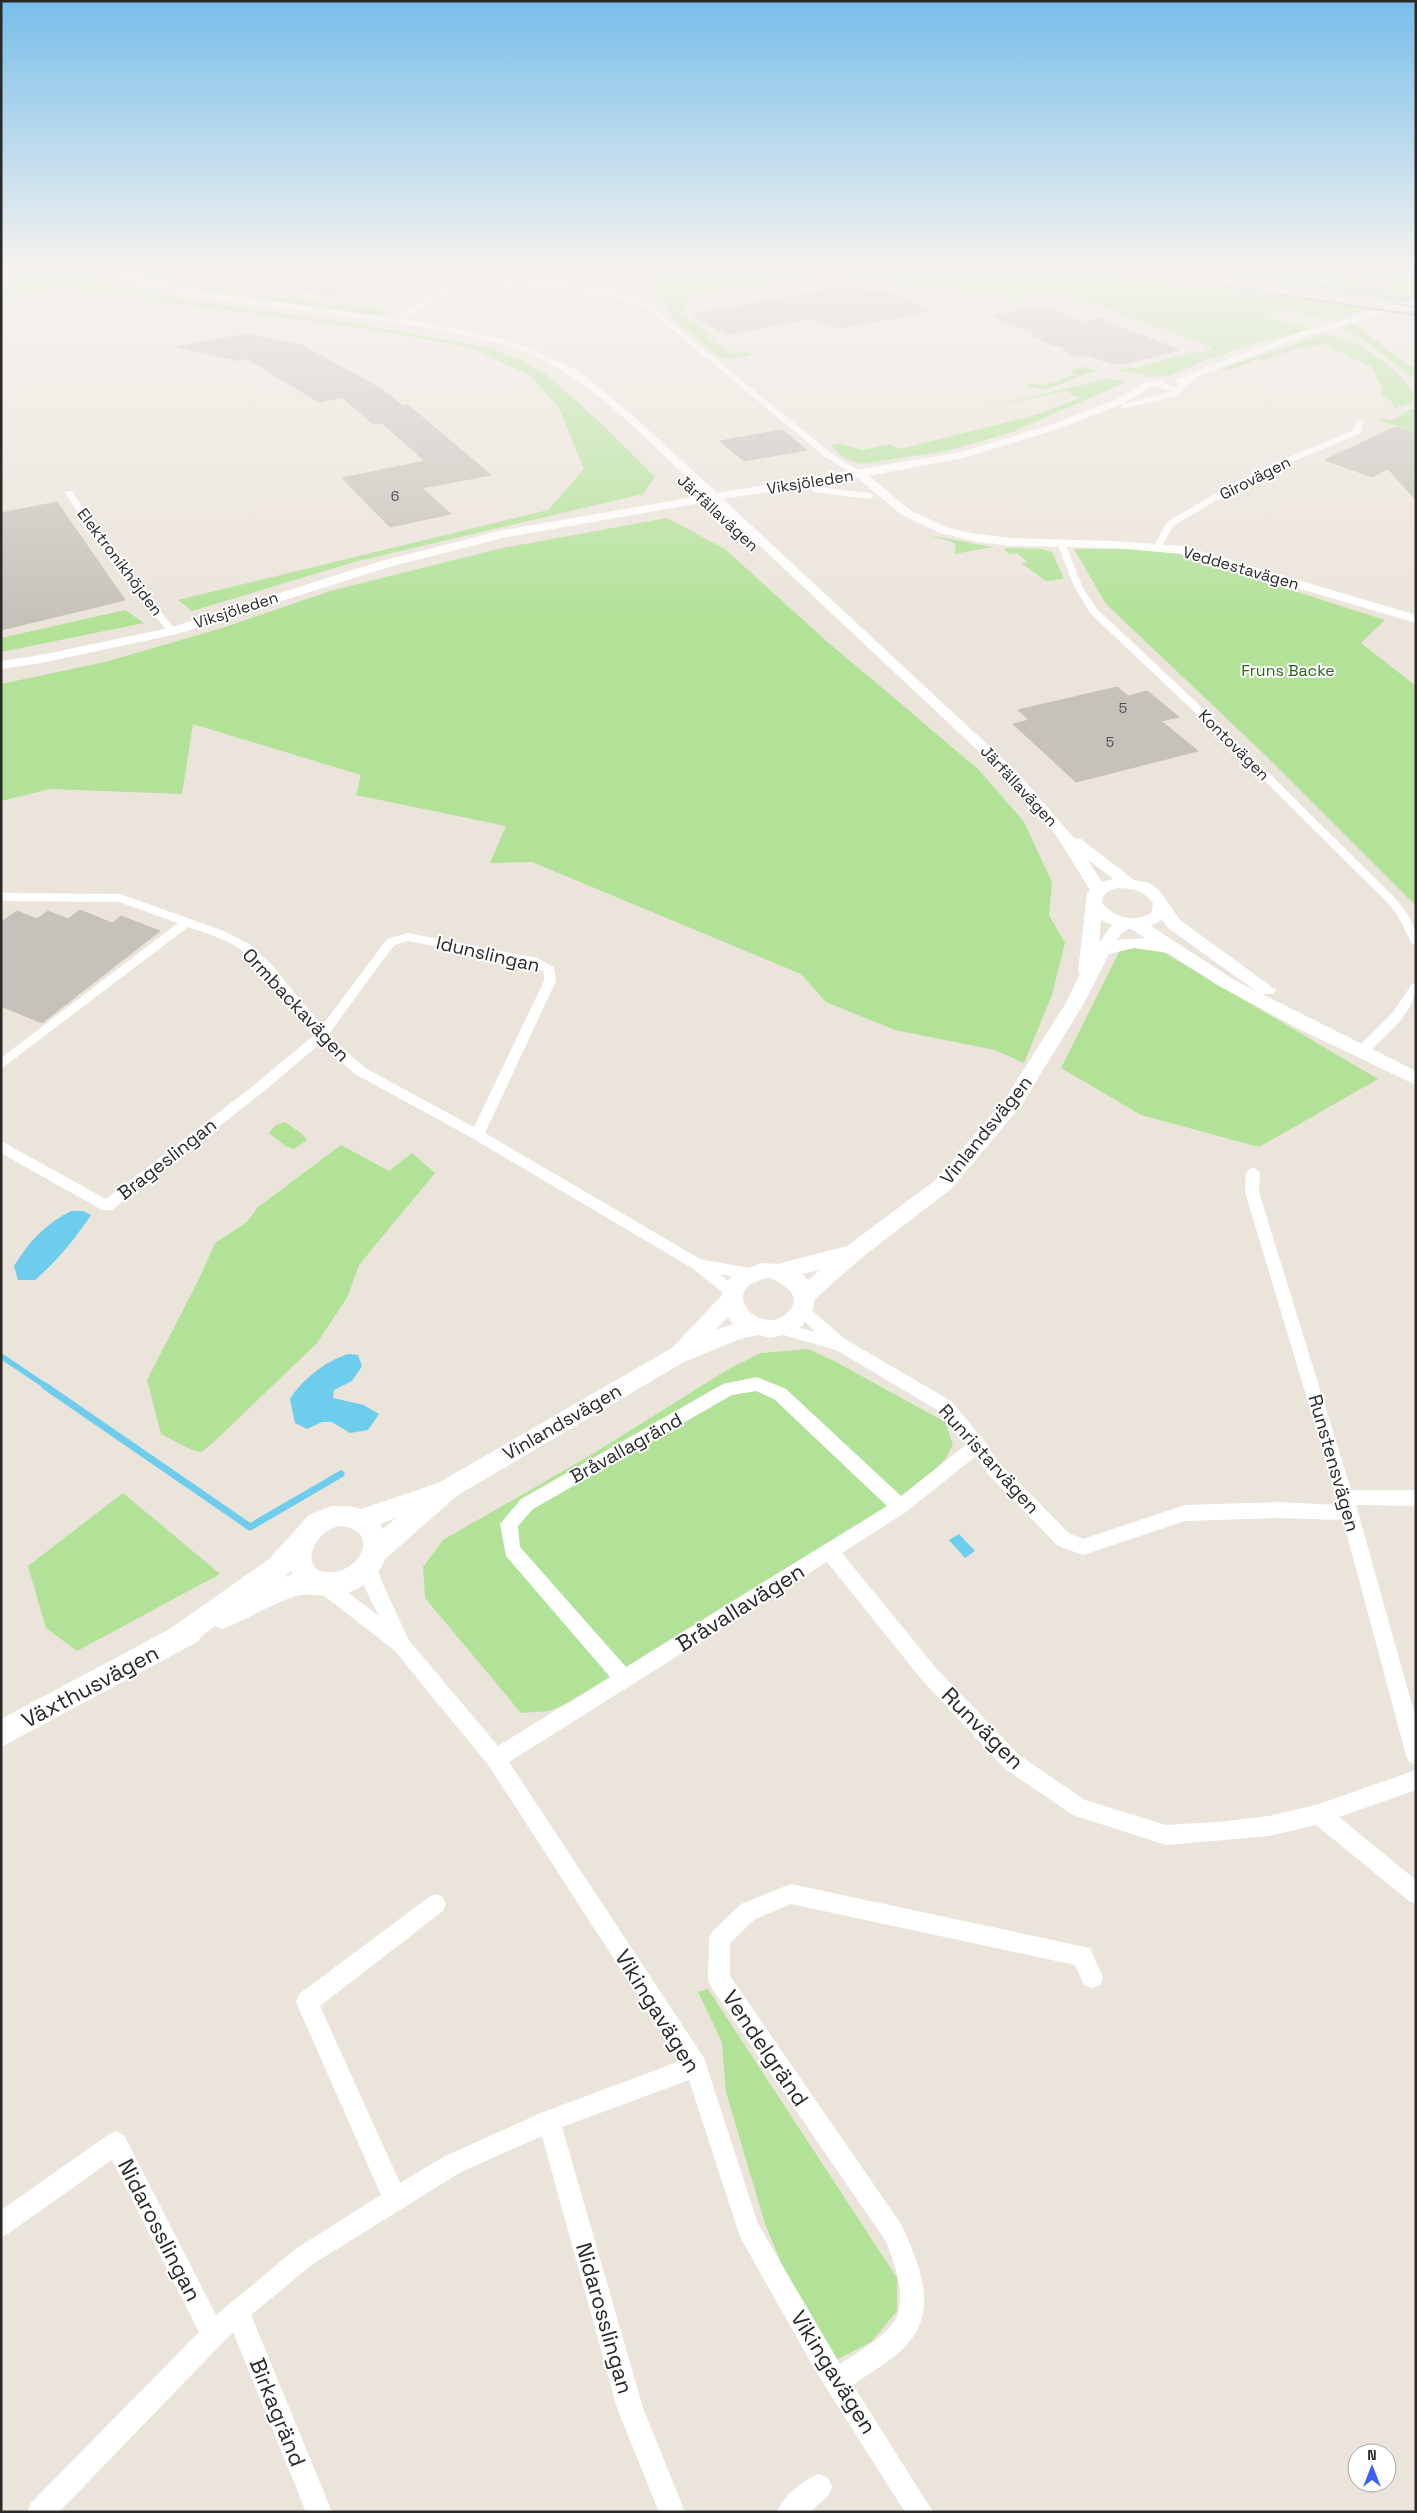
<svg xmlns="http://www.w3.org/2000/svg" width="1417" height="2513" viewBox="0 0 1417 2513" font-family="'Space Grotesk',sans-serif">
	<rect width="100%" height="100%" fill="#ebe4db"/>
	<g fill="#b1e297">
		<path d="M126,271h65l-14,9 73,12c-20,13 -100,-13 -124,-21z"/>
		<path d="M660,271h442l265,37c-10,4 -21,10 -31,11 -22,3 -45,-16 -71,-3l50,13 -58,13 -48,17 -40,17 -21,1 -3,-2 -29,-5 15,-3 7,1 48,-15 19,-1 7,-4c-23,-11 -48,-19 -72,-27 -44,-16 -71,-32 -119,-20l-189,-24 -136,19 -17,17 35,24 -7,1 25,16 15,-3 5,4 -19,4h-12l-51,-44c-2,-13 -19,-22 -29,-26z"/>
		<polygon points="1181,271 1322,271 1353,277 1362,283 1416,297 1416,305"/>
		<polygon points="1416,271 1416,279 1365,279 1348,272"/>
		<polygon points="52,272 84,272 169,297 373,327 486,347 519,359 547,375 602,424 655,477 643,494 358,561 192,611 178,600 548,510 584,469 558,406 529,375 471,348 370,329 184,305 118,294 92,298 72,290 1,301 1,279 17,274"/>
		<polygon points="1416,280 1416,293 1385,286 1376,281"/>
		<polygon points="255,293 390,311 378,316 257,299 251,296"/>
		<polygon points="1353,323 1407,364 1416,367 1416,380 1363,339 1341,328"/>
		<path d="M1320,334c30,0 83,34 94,63l-4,6 -16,6 -2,-7 -11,-8 1,-6 -10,-21 -49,-23 -31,6 -29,11 -6,-2 -28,12 -7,-3 92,-30z"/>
		<path d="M1085,367l15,4c-25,2 -48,26 -73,14l7,-2 6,3 20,-5 -3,-2 19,-4 -7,-5z"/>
		<polygon points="1106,379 1120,380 1124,383 1010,433 946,451 860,464 843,457 830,445 838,443 863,450 890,444 900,449 1035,415 1080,398 1066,391 989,407"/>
		<polygon points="1410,409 1416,409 1416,432 1377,420 1383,418 1393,420"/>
		<polygon points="667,518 725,549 823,638 978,769 1024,822 1052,882 1049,915 1065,943 1052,995 1024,1063 995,1050 895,1030 826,1002 801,974 532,862 490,863 506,826 356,795 361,775 193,724 182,794 50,789 1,801 1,684 105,662 219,629 330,591 502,548"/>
		<polygon points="928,535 993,547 954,554 956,546 952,542"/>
		<polygon points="1005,548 1041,549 1052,552 1064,579 1046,581 1021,563 1027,562 1017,553 1010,554 1004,550"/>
		<polygon points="1074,549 1163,549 1385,620 1361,643 1416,686 1416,906 1262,752 1106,604"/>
		<polygon points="125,610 144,623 1,652 1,638"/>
		<polygon points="1136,948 1163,952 1378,1079 1259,1147 1141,1115 1061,1068 1120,950"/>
		<polygon points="285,1122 302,1134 307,1140 294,1149 287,1147 269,1133 276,1125"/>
		<polygon points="341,1145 389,1171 412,1153 435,1173 359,1265 348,1296 317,1343 217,1439 202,1452 192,1450 161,1434 147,1380 199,1279 215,1243 247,1222 257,1208"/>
		<polygon points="808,1349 836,1362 945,1422 953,1445 945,1459 900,1507 624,1679 549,1711 521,1713 425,1598 423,1567 443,1540 586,1458 727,1370 761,1353"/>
		<polygon points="123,1493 220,1574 77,1651 46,1628 28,1566"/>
		<polygon points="708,1989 897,2278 897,2311 871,2342 836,2360 806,2322 765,2224 726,2092 722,2042 698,1992"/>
	</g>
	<g fill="#6ecced">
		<path d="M71,1211h12l8,4c-17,25 -33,45 -56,65h-17l-4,-14c15,-25 32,-42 57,-55z"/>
		<path d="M349,1354l9,1 4,11 -10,15 -18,9 -1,8 31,7 15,9 -11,16 -18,3 -18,-11h-10l-15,7 -12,-6 -5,-24c12,-19 36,-39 59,-45z"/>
		<polygon points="959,1534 975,1551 965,1558 949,1540"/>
	</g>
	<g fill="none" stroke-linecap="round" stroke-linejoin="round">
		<polyline stroke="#6ecced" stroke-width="2.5" points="1224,271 1416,301"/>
		<polyline stroke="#6ecced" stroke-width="5.5" points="1,1356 47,1387"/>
		<polyline stroke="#6ecced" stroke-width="7" points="45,1386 250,1527 341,1474"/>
	</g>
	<g fill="#c6c1ba" stroke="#c6c0b4">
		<polygon points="310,271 372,271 336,295 282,288"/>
		<polygon points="834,289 891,291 932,311 841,328 809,319 726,335 692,314"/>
		<polygon points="1040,305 1083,322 1099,318 1179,350 1125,364 1112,364 1089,356 1072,356 1060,345 1056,346 1032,336 1038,335 993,316"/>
		<polygon points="247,334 302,345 383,390 403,406 408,405 491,475 422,488 451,514 390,527 342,478 425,461 382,423 373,424 342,397 319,402 247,359 240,361 176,347"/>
		<polygon points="1395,427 1416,433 1416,500 1388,469 1372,477 1325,460"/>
		<polygon points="782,430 807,450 744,461 720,441"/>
		<polygon points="57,502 125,600 1,630 1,513"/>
		<polygon points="1117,687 1128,696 1147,691 1179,717 1161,721 1198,751 1076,782 1013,724 1029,720 1018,710"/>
		<polygon points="80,910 112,923 121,916 160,931 42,1023 1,1006 1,922 17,911 37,919 48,911 68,919"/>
	</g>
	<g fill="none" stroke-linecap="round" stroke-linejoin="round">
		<g fill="#fff" fill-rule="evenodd">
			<path d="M494,282c51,1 107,1 154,22l183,149 33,21 -7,2 -32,-19 -181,-151c-39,-16 -151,-28 -191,-16 -19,7 -36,22 -52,33l-5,-1c30,-29 57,-38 98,-40z"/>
			<polygon points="1356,420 1363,422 1361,433 1283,466 1234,490 1173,526 1161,548 1154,546 1167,522 1228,486 1277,462 1354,430"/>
			<polygon points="66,491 72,491 120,562 175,629 175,633 169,633 114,566 65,493"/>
			<path d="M1061,540l4,3 17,43 15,23 115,108 182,180c14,17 22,25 22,48l-4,-1 -14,-28 -12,-15 -182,-180 -114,-108 -16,-27 -17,-43z"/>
			<path d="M1,893l119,1 104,37 25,13 22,20 51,62 65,-87 21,-6 129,25 17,9 2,14 -71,152 215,126 49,9 5,2 3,4 -3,4 -5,2 -29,-6 20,18 -3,4h-10l-35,-28 -220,-130 -117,-64 -34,-31 -58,49 -151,118h-10l-101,-57v-12l105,58 147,-113 61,-51 -5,-10c-21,-25 -41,-55 -68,-75 -15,-11 -35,-17 -53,-23l-187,142v-11l177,-135 -59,-21 -118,-1zM408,941l122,23 14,8v9l-70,146 -109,-59 -37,-33 61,-83 6,-7z"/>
			<path d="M1416,983c0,30 -29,51 -49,71h-10l-2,-3 2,-3 36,-36 19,-28z"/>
			<path d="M1253,1167l7,5 -1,20 92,298h65v16l-60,-1 60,214v46l-7,-3 -3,-7 -63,-235 -67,-2 -91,3 -102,34 -25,-9 -72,-74 -10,-16 -70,56 -64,41 94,115 83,87 66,45 81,25 51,-3 52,-6 50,-12 97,-34v20l-77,27 77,63v24l-7,-3 -93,-76 -47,11 -103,9 -93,-30 -68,-46 -83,-89 -95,-118 -318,200 195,296 54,166 82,140c16,-11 50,-30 57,-48 9,-22 -3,-55 -12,-76l-174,-253 -3,-8 1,-41 4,-7 28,-27 50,-20 299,64 13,29 -3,8 -8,3 -8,-3 -9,-20 -284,-61 -36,15 -25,24v33l171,248c14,30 34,73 16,106 -12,24 -42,39 -64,55l80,127h-28l-87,-137 -78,-138 -51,-157 -127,47 81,281 42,104h-26l-42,-104 -75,-272 -81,36 -148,92 -62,51 81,197h-26l-73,-180 -174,180h-32l4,-9 168,-171 -87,-172 -103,73 -8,4v-27l107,-75 8,-4 8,4 92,180 81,-67 84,-53 -85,-193 3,-8 130,-97 7,-3 7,3 3,7 -3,7 -123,95 80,177 45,-27 96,-43 139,-52 -191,-295 -95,-116 -76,-59 -3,-6 3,-6 6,-2 6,2 49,37c-6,-14 -25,-41 -17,-57l6,-2 6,2 8,23 26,57 90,107 112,-69 -104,-121 -6,-32 21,-25 202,-115 34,-7 29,12 115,107 66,-52 -28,-33 -103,-61 -63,-18 -2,-4 2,-4 6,-2 36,10 -20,-21 3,-4 5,-2 5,2 37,32 106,62 33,39 14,22 72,72 13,5 102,-34 91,-3 63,3 -94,-313 1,-20zM756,1391l18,8 113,107 -261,161 -106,-120 -2,-21 15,-17 199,-114z"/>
			<path d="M819,2474l9,4 4,9 -4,9 -18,16h-33c6,-16 26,-32 42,-38z"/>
		</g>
		<g fill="#fff" fill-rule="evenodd">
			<path d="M111,271h13l27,10 61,12 209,29 82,17 33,12 41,19 53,43 87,80 244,-41 89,-27 67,-26 28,-17 16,-1 14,6 3,-3 -4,-3 1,-2 125,-47 116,-33v6l-110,31 -111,42 -18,18 -55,13v-4l48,-13 -11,-5h-8l-26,16 -67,26 -95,29 -94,18 41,34 38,18 29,6 34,4 104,3 68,5 233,69v8l-234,-69 -67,-6 -104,-2 -34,-4 -37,-9 -38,-18 -45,-37 -134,21 293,272 58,67 7,1 53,41 15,3 10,7 21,30 96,70 -3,4h-11l154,77v14l-119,-57 -78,-42 -51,-33 -34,-5 -25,6 -25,49 -63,103 -70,83 -91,70 -45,40 -2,10 -10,16 -11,8 -22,5 -11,-3 -19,4 -56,23 -226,133 -73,64c-7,21 -31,36 -54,37 -17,0 -20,-4 -38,1 -24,8 -47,23 -71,32l-7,-3 -14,11 -2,4 -198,106v-28l167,-89 101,-71 40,-44 23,-9h17l12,3 77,-26 234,-135 49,-52 6,-15 9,-9 26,-9 15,1 70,-18 90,-67 70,-83 59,-93 14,-29 -2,-3 9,-77 3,-4 -34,-55 -50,-58 -294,-276 -209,37 -114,29 -212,67 -136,29 -40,6v-8l40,-6 128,-27 212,-67 122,-31 202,-35c-62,-58 -123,-129 -208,-152 -101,-27 -208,-28 -310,-50 -22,-4 -58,-8 -76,-22zM1087,859l26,20 -11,3zM1118,888c14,0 26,3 35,15l-1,9c-16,12 -38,6 -50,-9l1,-7 6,-5zM1101,920l11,5 -13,18zM1162,920l6,8 91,65 -28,-15 -80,-52zM1129,929h2l14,9 -28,2 4,-6zM820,1270l-12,10 -6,-6zM769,1278c15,5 36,19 18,35 -28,26 -73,-27 -18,-35zM728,1317l5,7 -18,6zM396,1518l-13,11 -3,-5zM341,1526c41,4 19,50 -16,46 -26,-4 -11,-43 16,-46zM291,1571l1,3 -7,3z"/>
			<polygon points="817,487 869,493 875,496 869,499 813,492 811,490"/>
		</g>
		<g stroke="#9ea1b3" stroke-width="2">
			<polyline points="1122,271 1416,315"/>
			<polyline points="1398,304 1416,307"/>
		</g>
	</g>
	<linearGradient id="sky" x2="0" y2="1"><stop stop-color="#77beea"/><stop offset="0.43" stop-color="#f6f3ef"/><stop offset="1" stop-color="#f6f3ef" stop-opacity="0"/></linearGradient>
	<rect width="1417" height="623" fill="url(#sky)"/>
	<g text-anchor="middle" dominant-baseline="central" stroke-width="4" stroke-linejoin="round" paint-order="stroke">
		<g font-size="14" fill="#504f4d">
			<text x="395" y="496">6</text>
			<text x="1123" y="708">5</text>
			<text x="1110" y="742">5</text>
		</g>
		<g font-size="16" fill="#292929" stroke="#fff">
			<text transform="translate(1255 478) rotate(-27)">Girovägen</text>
			<text transform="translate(810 482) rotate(-9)">Viksjöleden</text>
			<text transform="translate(718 513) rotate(43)">Järfällavägen</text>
			<text transform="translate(120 562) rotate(53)">Elektronikhöjden</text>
			<text transform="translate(1241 568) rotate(16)">Veddestavägen</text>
			<text transform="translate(236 610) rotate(-18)">Viksjöleden</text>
			<text transform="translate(1234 745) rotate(45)">Kontovägen</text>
			<text transform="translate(1019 786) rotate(47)">Järfällavägen</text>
		</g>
		<g font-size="16" fill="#2a651a" stroke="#fff">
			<text x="1288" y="670">Fruns Backe</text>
		</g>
		<g font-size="19" fill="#292929" stroke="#fff">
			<text transform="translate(488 954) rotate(13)">Idunslingan</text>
			<text transform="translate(296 1005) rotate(47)">Ormbackavägen</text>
			<text transform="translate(986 1130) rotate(-51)">Vinlandsvägen</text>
			<text transform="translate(167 1159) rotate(-38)">Brageslingan</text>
			<text transform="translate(562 1422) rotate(-30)">Vinlandsvägen</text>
			<text transform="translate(626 1448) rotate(-29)">Bråvallagränd</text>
			<text transform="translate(989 1459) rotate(48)">Runristarvägen</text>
			<text transform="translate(1334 1463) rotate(74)">Runstensvägen</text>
		</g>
		<g font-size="22" fill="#292929" stroke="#fff">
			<text transform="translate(740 1607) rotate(-32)">Bråvallavägen</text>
			<text transform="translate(90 1686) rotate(-28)">Växthusvägen</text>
			<text transform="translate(983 1728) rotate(45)">Runvägen</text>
			<text transform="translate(658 2011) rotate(58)">Vikingavägen</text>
			<text transform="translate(766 2048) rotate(56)">Vendelgränd</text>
			<text transform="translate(160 2230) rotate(63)">Nidarosslingan</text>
			<text transform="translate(605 2318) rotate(74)">Nidarosslingan</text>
			<text transform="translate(834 2372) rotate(58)">Vikingavägen</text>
			<text transform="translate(278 2412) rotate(68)">Birkagränd</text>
		</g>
	</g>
	<rect width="1417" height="2513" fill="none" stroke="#292929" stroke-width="5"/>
	<g transform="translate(1372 2468)"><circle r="24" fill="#ffffff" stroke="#a9a9a9"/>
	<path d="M0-4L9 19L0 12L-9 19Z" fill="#3b5ff8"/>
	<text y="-8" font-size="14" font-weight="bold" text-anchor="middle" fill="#292929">N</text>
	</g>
</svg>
